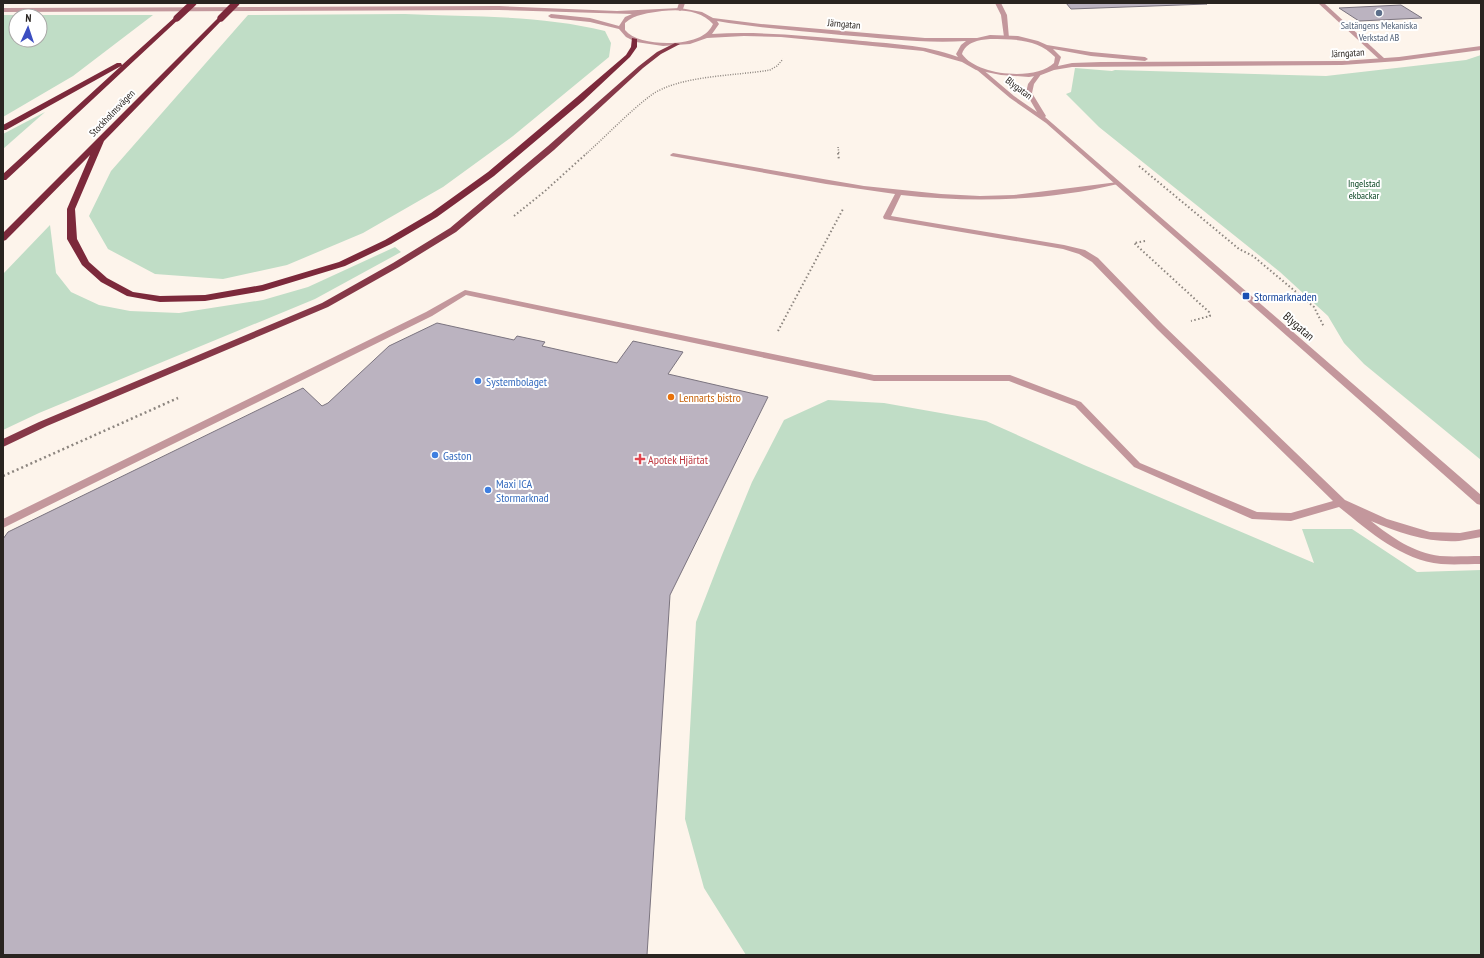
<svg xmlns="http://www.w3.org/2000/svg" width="1484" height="958" viewBox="0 0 1484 958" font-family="'PT Sans Narrow',sans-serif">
	<rect width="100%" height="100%" fill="#fdf4eb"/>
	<g fill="#c0ddc6" fill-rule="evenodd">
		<path d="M405,14c67,3 135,1 200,17l6,12 -2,14 -96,79 -70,51 -80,46 -76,32 -64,14 -68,-5 -47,-25 -19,-33 22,-45 137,-156z"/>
		<path d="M153,15l-80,61 -70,41v-102zM16,16h24v24h-24z"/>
		<polygon points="1481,55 1481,460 1364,364 1344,343 1328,316 1280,272 1099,127 1066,94 1071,92 1075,68 1112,71 1115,70 1326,76 1466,60"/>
		<polygon points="45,112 3,149 3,134"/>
		<polygon points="50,225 56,273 71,292 99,305 130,311 179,313 263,300 308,287 395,247 401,252 315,299 39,413 3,430 3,274"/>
		<polygon points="828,400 884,403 986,421 1084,465 1314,563 1302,529 1352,529 1417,572 1481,570 1481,955 746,955 704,888 685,819 696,622 722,555 752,482 784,420"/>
	</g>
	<g fill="#bbb3c0" stroke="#7b747f">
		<polygon points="1066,3 1205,3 1207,4 1071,9"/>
		<polygon points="1401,5 1422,18 1359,21 1339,8"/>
		<polygon points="437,323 514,340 517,336 545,342 542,346 617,363 633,341 683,352 668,374 768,397 670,595 647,955 3,955 3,539 8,532 303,388 322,406 328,403 389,346"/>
	</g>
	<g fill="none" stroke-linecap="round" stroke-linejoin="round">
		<g stroke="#8c857f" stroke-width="1.5" stroke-dasharray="1 1.5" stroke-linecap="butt">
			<polyline points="838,147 839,154"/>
			<path d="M586,154c21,-19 43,-42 64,-58 28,-21 86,-20 120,-26l7,-4 6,-7"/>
		</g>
		<g stroke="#8c857f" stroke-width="2" stroke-dasharray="1.5 2.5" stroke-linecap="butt">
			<polyline points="838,153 839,160"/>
			<polyline points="1139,166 1239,249 1253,256 1314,307 1324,327"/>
			<polyline points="514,216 545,191 587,153"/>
			<polyline points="1145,241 1134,243 1209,312 1210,316 1191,321"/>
			<polyline points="778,331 843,209"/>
		</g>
		<polyline stroke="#8c857f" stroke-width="2.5" stroke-dasharray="2 3" stroke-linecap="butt" points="3,476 178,398"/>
		<g fill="#c3979c" fill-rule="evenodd">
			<polygon points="679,3 685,3 683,9 680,11 677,9"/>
			<polygon points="995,3 1001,3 1007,15 1009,38 1004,37 1001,15"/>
			<polygon points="1318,3 1324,3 1385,59 1385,61 1381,61"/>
			<path d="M673,153l191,33 77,8 39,2 34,-1 104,-13v2c-71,17 -144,19 -217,11l-10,21 173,29 21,5 13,8 65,67 182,175 42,19 43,13 30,1 21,-4v8c-7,1 -14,3 -22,4 -30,2 -60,-8 -88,-20 20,16 43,32 69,35 13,1 28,0 41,0v8c-13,0 -27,1 -40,0 -40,-4 -72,-33 -102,-57l-48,14 -39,-2 -118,-52 -59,-61 -66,-25h-135l-408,-86 -34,21 -429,212v-9l423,-207 39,-22 409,85h136l71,27 59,61 117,49 34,1 42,-12 -176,-172 -65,-67 -13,-8 -16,-5 -179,-30 -1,-2 12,-23 -69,-10 -155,-28 -1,-1z"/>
		</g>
		<polygon fill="#c3979c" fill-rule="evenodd" points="977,68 981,68 1014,96 1037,112 1026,93 1028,84 1037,72 1041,72 1042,73 1034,84 1032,93 1046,116 1045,117 1481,495 1481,505 1477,504 1046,123 1010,98 977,70"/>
		<path fill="#c3979c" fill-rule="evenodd" d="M499,6l118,5 63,-3 22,4 11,6 48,6 164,14h52l13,-3 28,1 20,5 9,4 44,7 54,5 3,2 -3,2 -54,-5 -38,-7 8,8 -3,9 14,-3 29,-1 241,-1 57,-4 82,-11v4l-82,11 -57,4 -270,2 -18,3 -13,5 -12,2 -28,-2 -25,-5 -14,-8 -39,-11 -142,-14 -37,-1 -37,2 -17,6 -27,2 -27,-4 -10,-5 -7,-8 -29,-7 -39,-4 -3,-2 3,-2 39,4 29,8 6,-9 7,-3 -133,-4 -496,2v-4zM662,11c18,-2 39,-1 51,13 -3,6 -7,10 -13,13 -18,9 -62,9 -75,-7v-7c10,-9 24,-10 37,-12zM717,21c41,7 83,10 124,14 42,3 84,9 125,6l-5,4 -5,9 2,3c-34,-13 -70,-13 -105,-17 -47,-4 -94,-9 -141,-6l7,-10zM990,39c24,0 48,0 65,18l-1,6c-18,18 -77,13 -92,-9 4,-12 16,-14 28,-15z"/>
		<polygon fill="#863848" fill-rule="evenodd" points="675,43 680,44 661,54 643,68 554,150 456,232 399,267 328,307 47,426 3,447 3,439 39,422 322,303 393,263 450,228 548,146 639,66 657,52"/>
		<g fill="#7c293b" fill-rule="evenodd">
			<polygon points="175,17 180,18 6,180 3,180 3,174 121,66 6,130 3,130 3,125 117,63 121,63 122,65"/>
			<polygon points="219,17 224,18 104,141 75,209 77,239 89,262 107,278 133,292 160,296 205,295 262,285 339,262 385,240 431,213 488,172 577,97 626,55 631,47 632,38 637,39 637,47 630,57 583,101 494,176 437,217 391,244 345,266 263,291 205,301 160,302 127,296 101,282 82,265 67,239 67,209 90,155 6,240 3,241 3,233"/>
		</g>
		<g stroke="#7c293b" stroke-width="7">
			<polyline points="177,18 193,3"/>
			<polyline points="221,18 236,3"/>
		</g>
	</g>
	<circle fill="#5c6f8a" stroke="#fff" stroke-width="1.5" cx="1379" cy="13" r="4"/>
	<rect fill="#1a4fb4" stroke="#fff" stroke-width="1.5" x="1242" y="292" width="8" height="8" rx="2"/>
	<g fill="#3f7fe0" stroke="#fff" stroke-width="1.5">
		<circle cx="478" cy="381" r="4"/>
		<circle cx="435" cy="455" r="4"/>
		<circle cx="488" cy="490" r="4"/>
	</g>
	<circle fill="#e8710a" stroke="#fff" stroke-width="1.5" cx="671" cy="397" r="4"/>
	<path fill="#e0444e" stroke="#fff" stroke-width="1.5" d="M638 453h4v4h4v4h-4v4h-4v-4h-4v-4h4z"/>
	<g text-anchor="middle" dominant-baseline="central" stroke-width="4" stroke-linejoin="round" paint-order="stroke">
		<g font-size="10" fill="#292420" stroke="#fff">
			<text transform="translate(844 24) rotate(5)">Järngatan</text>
			<text transform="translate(1348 53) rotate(-3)">Järngatan</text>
			<text transform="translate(1019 88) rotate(37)">Blygatan</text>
			<text transform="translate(112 113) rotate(-46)">Stockholmsvägen</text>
		</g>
		<g font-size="10" fill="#4e5e75" stroke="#fff">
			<text x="1379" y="25">Saltängens Mekaniska<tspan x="1379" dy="12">Verkstad AB</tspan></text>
		</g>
		<g font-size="10" fill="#003f1b" stroke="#fff">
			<text x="1364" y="183">Ingelstad<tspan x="1364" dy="12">ekbackar</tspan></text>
		</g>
		<g font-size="12" fill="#164399" stroke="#fff" text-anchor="start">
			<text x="1254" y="296">Stormarknaden</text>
		</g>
		<g font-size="12" fill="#292420" stroke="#fff">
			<text transform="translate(1299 326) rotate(41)">Blygatan</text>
		</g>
		<g font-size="12" fill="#366cbe" stroke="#fff" text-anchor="start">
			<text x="486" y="381">Systembolaget</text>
			<text x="443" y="455">Gaston</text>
			<text x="496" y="483">Maxi ICA<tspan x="496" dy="14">Stormarknad</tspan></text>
		</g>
		<g font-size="12" fill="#c56008" stroke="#fff" text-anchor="start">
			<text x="679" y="397">Lennarts bistro</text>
		</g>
		<g font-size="12" fill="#be3a42" stroke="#fff" text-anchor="start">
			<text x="648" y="459">Apotek Hjärtat</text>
		</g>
	</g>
	<rect width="1484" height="958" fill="none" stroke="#292420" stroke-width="8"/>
	<g transform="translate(28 28) rotate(3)"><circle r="19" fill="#ffffff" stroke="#a9a7a6"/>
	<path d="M0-3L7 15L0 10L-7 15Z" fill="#3b4ec1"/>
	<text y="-6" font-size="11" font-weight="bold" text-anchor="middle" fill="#292420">N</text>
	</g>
</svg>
